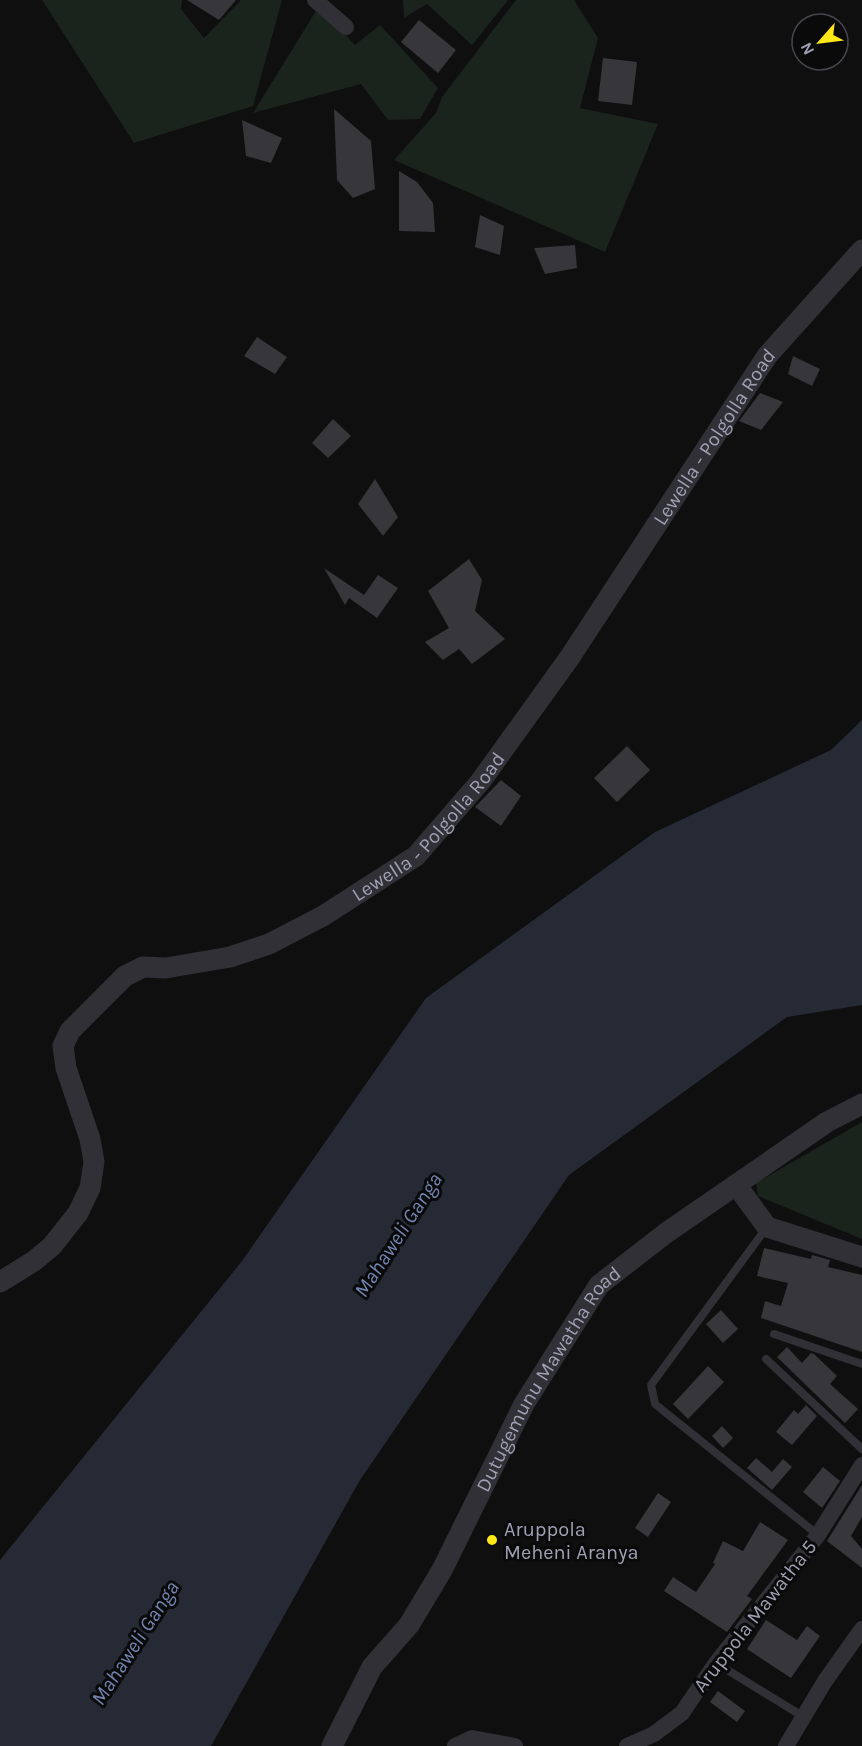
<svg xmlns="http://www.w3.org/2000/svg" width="862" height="1746" viewBox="0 0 862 1746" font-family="Karla,sans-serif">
	<rect width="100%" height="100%" fill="#0f0f10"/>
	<g fill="#1b231d">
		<polygon points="42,0 182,0 181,9 204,38 241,0 282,0 253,106 134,143"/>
		<polygon points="403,0 508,0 472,45 427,4 404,18"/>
		<polygon points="516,0 574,0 598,38 580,108 658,124 605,252 394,160 436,113 442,97"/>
		<polygon points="319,6 355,45 380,25 438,88 420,119 388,120 361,84 253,113"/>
		<polygon points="862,1122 862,1239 758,1196 756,1183"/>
	</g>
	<polygon fill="#252a34" points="862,720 862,1005 787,1017 569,1175 360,1480 211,1746 0,1746 0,1560 242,1261 426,998 655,832 831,750"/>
	<g fill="#36363b">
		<polygon points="187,0 236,0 219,20"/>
		<polygon points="419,20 456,50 438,73 401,42"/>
		<polygon points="603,58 637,62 632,105 598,101"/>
		<polygon points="334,109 371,141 375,189 353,198 337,180"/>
		<polygon points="242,120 282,138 271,163 246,156"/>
		<polygon points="399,171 417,182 433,203 435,232 399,231"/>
		<polygon points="480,215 504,226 500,255 475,247"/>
		<polygon points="575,245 577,268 545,274 534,248"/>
		<polygon points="257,337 287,357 275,374 244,356"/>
		<polygon points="793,356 820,369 812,386 788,374"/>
		<polygon points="760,393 783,402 761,430 739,421"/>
		<polygon points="333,419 351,436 328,458 312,443"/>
		<polygon points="375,479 398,517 383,536 358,504"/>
		<polygon points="469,559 482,580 475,611 505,639 472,664 459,649 443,660 425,642 449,628 428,591"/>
		<polygon points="324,568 364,595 378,575 398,588 377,618 349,598 345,605"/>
		<polygon points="627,746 650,770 617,802 594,778"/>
		<polygon points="501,780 521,796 501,826 475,807"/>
		<polygon points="764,1248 811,1259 812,1255 830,1260 828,1267 862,1275 862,1352 761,1318 765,1301 781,1306 788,1283 757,1276"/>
		<polygon points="721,1310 738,1329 723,1343 706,1324"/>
		<polygon points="787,1347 802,1363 811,1353 814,1354 837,1376 830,1384 858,1409 845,1423 777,1357"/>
		<polygon points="708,1366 724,1382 688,1419 673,1404"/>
		<polygon points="806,1405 817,1416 792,1445 776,1432 794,1410 798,1414"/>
		<polygon points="722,1426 733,1438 723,1448 712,1436"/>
		<polygon points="756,1458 772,1472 783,1459 792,1467 772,1490 747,1468"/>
		<polygon points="823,1467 840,1481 822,1508 803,1492"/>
		<polygon points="862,1485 862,1517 851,1536 862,1549 862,1568 827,1541"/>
		<polygon points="658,1493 671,1502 648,1537 635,1528"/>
		<polygon points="760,1522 788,1540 747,1596 752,1599 727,1632 664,1591 673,1577 696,1592 715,1564 713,1563 723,1541 743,1551"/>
		<polygon points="766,1620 797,1640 807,1626 820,1636 791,1678 747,1649"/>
		<polygon points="718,1691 745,1711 737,1722 710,1702"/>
	</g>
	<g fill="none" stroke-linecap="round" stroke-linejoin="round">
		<g stroke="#303036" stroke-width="8">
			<polyline points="767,1227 651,1385 655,1404 818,1535"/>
			<polyline points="774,1334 862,1364"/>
			<polyline points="766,1359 862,1449"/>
			<polyline points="716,1663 804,1717"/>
		</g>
		<g stroke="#303036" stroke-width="16">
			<polyline points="315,0 346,27"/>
			<polyline points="455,1746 472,1738 515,1746"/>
			<polyline points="627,1746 654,1734 682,1713 716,1663 818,1535 862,1465"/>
			<polyline points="786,1746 825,1681 862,1629"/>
		</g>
		<g stroke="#303036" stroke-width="21">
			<polyline points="737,1186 767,1227 862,1257"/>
			<path id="s1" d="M0,1282l34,-21 18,-15 26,-33 12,-25 4,-26 -4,-23 -24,-71 -3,-22 7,-15 55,-55 18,-9 23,1 64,-11 39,-13 54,-28 93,-60 64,-74 90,-125 197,-301 95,-106"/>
			<path id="s2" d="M332,1746l40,-79 37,-42 33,-55 82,-166 75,-119 67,-52 161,-111 35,-18"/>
		</g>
	</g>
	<circle fill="#ffe618" stroke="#0a0a0b" stroke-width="2" cx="492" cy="1540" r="6"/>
	<g text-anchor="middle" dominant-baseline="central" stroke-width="6" stroke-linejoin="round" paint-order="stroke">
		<g font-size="20" fill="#9fa0b3" stroke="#0a0a0b">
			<text stroke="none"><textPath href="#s1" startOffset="1210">Lewella - Polgolla Road</textPath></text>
			<text stroke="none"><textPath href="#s1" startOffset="724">Lewella - Polgolla Road</textPath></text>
			<text stroke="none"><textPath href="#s2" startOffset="428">Dutugemunu Mawatha Road</textPath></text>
			<text transform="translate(755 1616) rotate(-52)">Aruppola Mawatha 5</text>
		</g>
		<g font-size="20" fill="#9fa0b3" stroke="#0a0a0b" text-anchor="start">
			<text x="504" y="1529">Aruppola<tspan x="504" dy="23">Meheni Aranya</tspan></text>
		</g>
		<g font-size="21" font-style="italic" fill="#7285b1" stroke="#0a0a0b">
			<text transform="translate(398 1235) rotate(-57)">Mahaweli Ganga</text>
			<text transform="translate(135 1643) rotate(-57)">Mahaweli Ganga</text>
		</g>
	</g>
	<g transform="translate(820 42) rotate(242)"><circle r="28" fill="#0a0a0b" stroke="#46464e" stroke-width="1.5"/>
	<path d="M0-4.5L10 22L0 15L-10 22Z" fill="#ffe618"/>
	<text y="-9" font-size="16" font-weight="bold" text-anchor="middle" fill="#9fa0b3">N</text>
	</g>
</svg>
